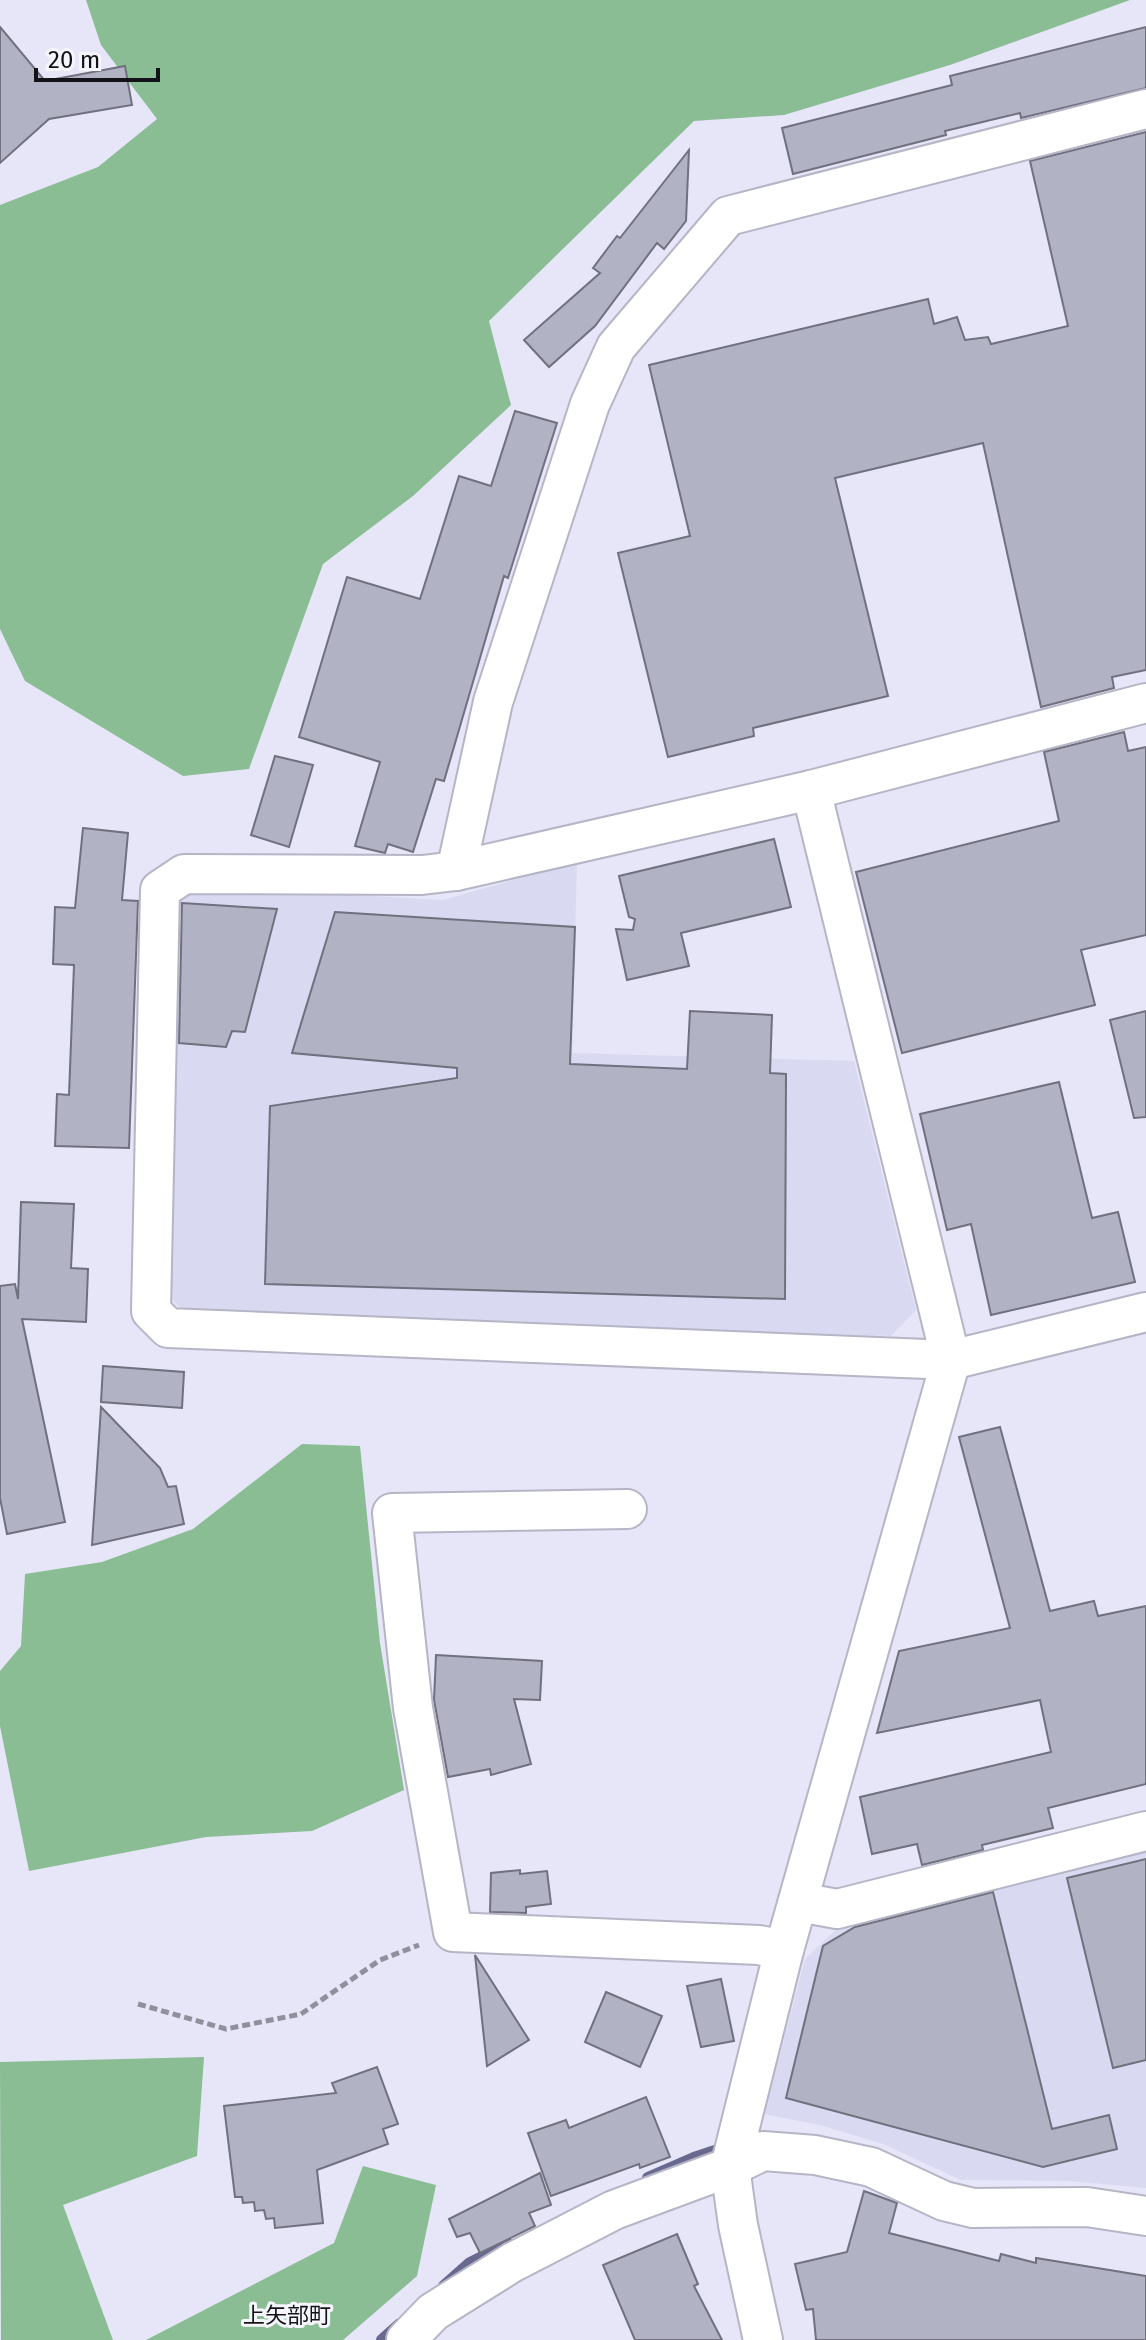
<svg xmlns="http://www.w3.org/2000/svg" width="1146" height="2340" viewBox="0 0 1146 2340" font-family="'Fira Sans','Noto Sans JP',sans-serif">
	<rect width="100%" height="100%" fill="#e6e6f8"/>
	<g fill="#d9d9f2">
		<polygon points="577,862 572,1053 854,1061 916,1310 891,1336 187,1315 162,1289 172,911 197,886 443,900"/>
		<polygon points="1146,1849 1146,2188 1069,2181 961,2180 883,2144 820,2125 764,2114 805,1959 841,1925"/>
	</g>
	<g fill="#8abd94">
		<polygon points="86,0 1130,0 950,65 784,115 694,121 489,321 511,405 413,496 323,564 249,769 183,776 25,681 0,629 0,205 98,167 157,119 101,45"/>
		<polygon points="302,1444 360,1446 380,1643 404,1790 312,1831 206,1837 29,1871 0,1726 0,1671 21,1646 25,1574 102,1562 193,1529"/>
		<polygon points="204,2057 197,2156 63,2205 113,2340 1,2340 0,2062"/>
		<polygon points="363,2166 436,2185 417,2276 343,2340 146,2340 334,2243"/>
	</g>
	<g fill="none" stroke-linecap="round" stroke-linejoin="round">
		<g stroke="#69688f" stroke-width="12">
			<polyline points="648,2178 694,2158 727,2147"/>
			<polyline points="444,2286 470,2263 508,2244"/>
			<polyline points="382,2340 400,2324"/>
		</g>
	</g>
	<g fill="#b1b2c3" stroke="#70707f" stroke-width="2">
		<polygon points="0,27 45,81 125,66 132,105 49,119 0,163"/>
		<polygon points="1146,27 1146,88 1021,118 1020,113 945,131 946,135 793,174 782,128 952,85 950,76"/>
		<polygon points="1146,132 1146,670 1112,677 1114,688 1041,707 983,443 835,478 888,696 753,728 754,736 668,757 618,553 690,536 649,365 928,299 934,324 957,317 965,340 988,337 991,344 1068,326 1030,161"/>
		<polygon points="689,150 686,221 664,249 657,243 595,326 549,367 524,340 600,273 593,268 617,236 620,238"/>
		<polygon points="515,411 557,423 508,578 504,576 444,781 436,779 413,852 388,844 385,853 355,846 380,762 299,737 347,577 420,599 459,476 491,486"/>
		<polygon points="1124,732 1128,751 1146,747 1146,935 1081,950 1095,1005 902,1053 856,872 1059,821 1044,752"/>
		<polygon points="275,756 313,765 289,847 251,835"/>
		<polygon points="83,828 128,833 122,900 138,901 129,1148 55,1146 57,1094 69,1095 74,965 53,964 55,907 75,908"/>
		<polygon points="774,839 791,907 681,933 689,966 627,980 616,929 633,930 635,919 629,917 619,876"/>
		<polygon points="182,903 277,909 245,1032 232,1031 226,1047 179,1043"/>
		<polygon points="335,912 575,927 570,1064 687,1069 690,1011 772,1015 770,1073 786,1074 785,1299 265,1284 270,1106 457,1078 457,1068 292,1053"/>
		<polygon points="1146,1011 1146,1117 1134,1118 1110,1020"/>
		<polygon points="1059,1082 1092,1218 1118,1212 1135,1282 991,1315 971,1224 947,1230 920,1114"/>
		<polygon points="21,1202 74,1204 71,1268 88,1269 86,1322 22,1319 65,1522 7,1534 0,1498 0,1286 15,1284 18,1299"/>
		<polygon points="103,1366 184,1372 182,1408 101,1402"/>
		<polygon points="101,1407 160,1468 168,1487 176,1486 184,1524 92,1545"/>
		<polygon points="1000,1427 1050,1611 1094,1601 1098,1616 1146,1606 1146,1784 1048,1808 1053,1828 982,1845 983,1850 922,1865 917,1844 872,1854 860,1797 1051,1752 1040,1700 877,1733 899,1651 1010,1628 959,1437"/>
		<polygon points="436,1655 542,1661 540,1700 514,1699 531,1764 491,1775 490,1769 448,1777 434,1700"/>
		<polygon points="1146,1859 1146,2060 1113,2068 1067,1878"/>
		<polygon points="520,1870 520,1874 547,1871 551,1904 526,1907 526,1913 490,1912 491,1873"/>
		<polygon points="993,1892 1052,2129 1109,2115 1117,2149 1043,2167 786,2098 823,1946 855,1927"/>
		<polygon points="475,1955 529,2040 487,2066"/>
		<polygon points="721,1979 734,2041 701,2047 687,1986"/>
		<polygon points="606,1992 662,2016 640,2067 585,2042"/>
		<polygon points="377,2067 398,2124 383,2129 388,2144 317,2170 323,2223 275,2228 274,2218 266,2219 264,2210 255,2211 254,2202 243,2203 242,2197 235,2197 224,2106 336,2093 332,2083"/>
		<polygon points="646,2097 670,2157 640,2168 639,2164 551,2196 528,2133 566,2120 569,2128"/>
		<polygon points="540,2173 551,2205 529,2213 535,2226 480,2253 470,2233 457,2237 449,2219"/>
		<polygon points="864,2191 897,2203 889,2233 999,2261 1001,2254 1036,2263 1036,2258 1146,2276 1146,2340 816,2340 813,2309 806,2310 795,2264 847,2252"/>
		<polygon points="677,2234 698,2284 694,2286 722,2340 635,2340 603,2265"/>
	</g>
	<g fill="none" stroke-linecap="round" stroke-linejoin="round">
		<defs>
			<g id="minor">
				<polyline points="1146,703 811,790 456,871 422,875 184,874 160,890 151,1311 168,1328 951,1360 1146,1312"/>
				<polyline points="456,871 493,702 590,404 616,347 728,216 1146,109"/>
				<polyline points="627,1509 392,1513 413,1708 453,1932 759,1945 784,1950"/>
				<polyline points="799,1902 837,1909 1146,1831"/>
				<polyline points="406,2340 433,2312 513,2262 614,2210 730,2167 763,2151 815,2155 871,2167 944,2201 973,2208 1087,2207 1146,2216"/>
				<polyline points="763,2340 738,2225 730,2167 784,1950 951,1360 811,790"/>
			</g>
		</defs>
		<use href="#minor" stroke="#b5b5c6" stroke-width="42"/>
		<polyline stroke="#90909d" stroke-width="5" stroke-dasharray="8 4" stroke-linecap="butt" points="138,2004 226,2029 301,2014 380,1960 419,1945"/>
		<use href="#minor" stroke="#fff" stroke-width="38"/>
	</g>
	<g text-anchor="middle" dominant-baseline="central" stroke-width="6" stroke-linejoin="round" paint-order="stroke">
		<g font-size="22" fill="#121218" stroke="#f5f5fc">
			<text x="287" y="2315">上矢部町</text>
		</g>
	</g>
	<path d="M36 68v12h122v-12" fill="none" stroke="#121218" stroke-width="4"/>
	<text x="48" y="68" font-size="24" fill="#121218" stroke="#f5f5fc" stroke-width="6" paint-order="stroke">20 m</text>
</svg>
